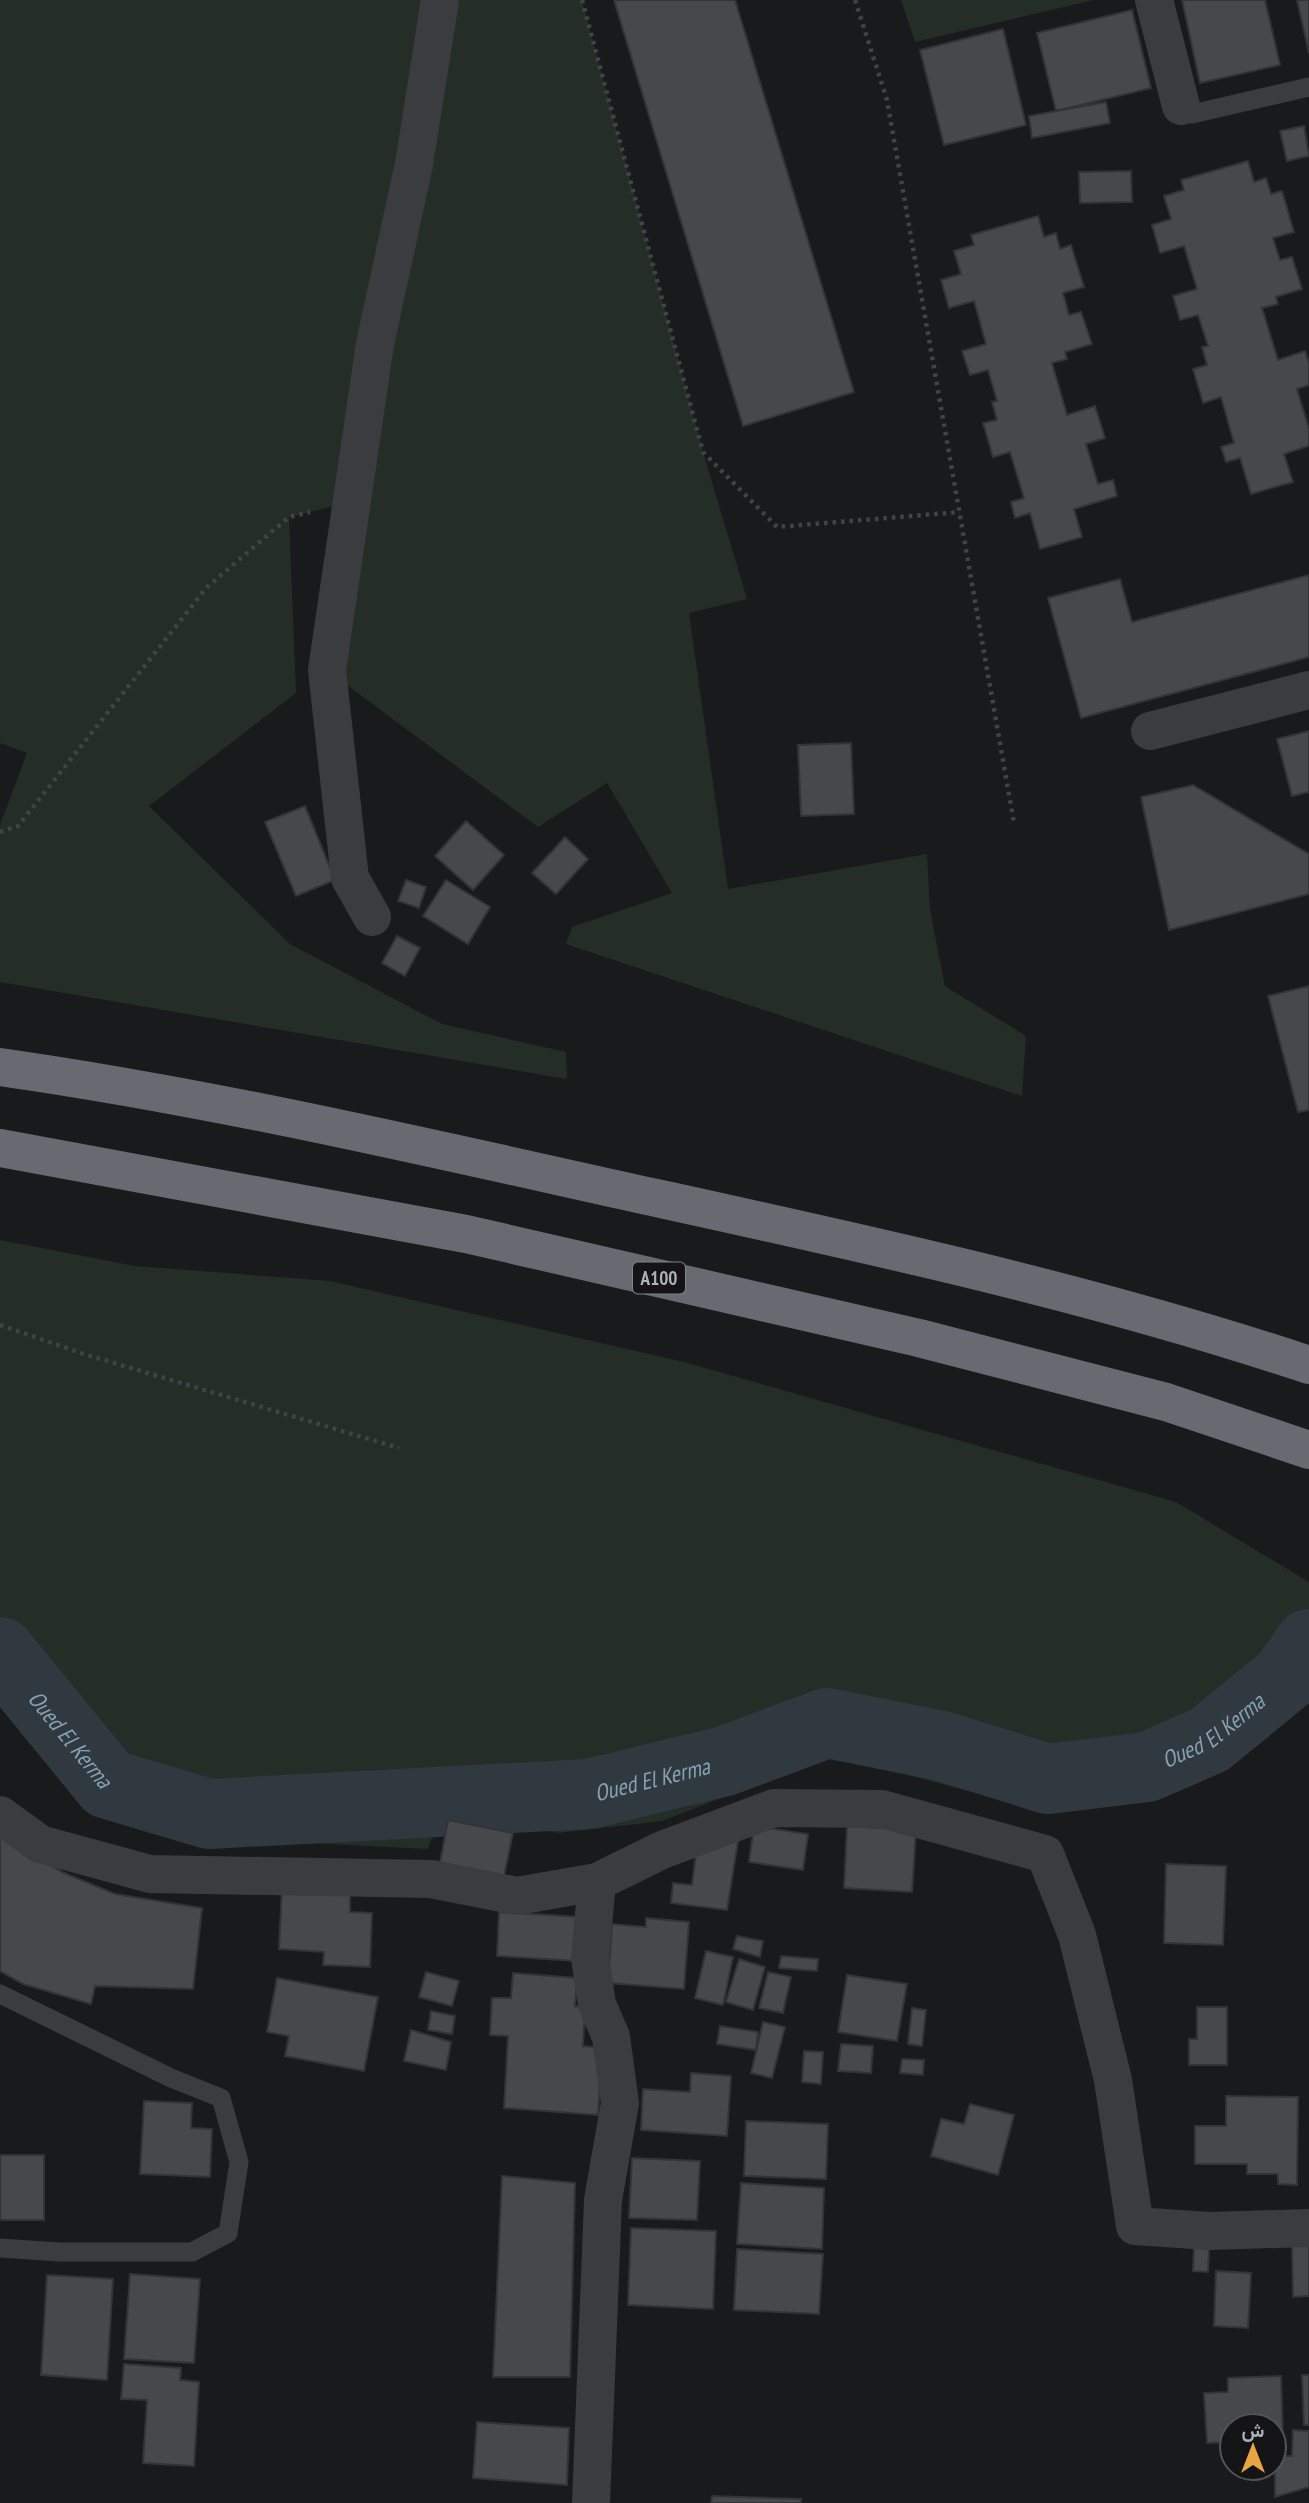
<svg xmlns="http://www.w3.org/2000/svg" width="1309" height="2503" viewBox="0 0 1309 2503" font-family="'PT Sans Narrow',Vazirmatn,sans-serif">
	<rect width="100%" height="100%" fill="#191a1b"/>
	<g fill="#252e26">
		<polygon points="0,0 582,0 703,452 747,599 689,613 728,889 927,854 930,910 945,986 1026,1036 1022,1096 566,944 572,927 672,893 607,783 538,827 327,670 351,502 289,517 296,693 149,806 290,944 442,1024 566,1052 567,1079 0,982 0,825 27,753 0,743"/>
		<polygon points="901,0 1094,0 915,42"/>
		<polygon points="0,1240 135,1266 330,1281 684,1362 1176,1502 1309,1582 1309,1692 1252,1740 1098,1799 972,1792 832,1755 662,1821 558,1833 441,1810 428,1849 211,1838 94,1803 0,1697"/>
	</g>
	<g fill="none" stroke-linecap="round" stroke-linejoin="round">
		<path stroke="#30393f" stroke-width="70" id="s1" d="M0,1652l108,132 101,30 380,-20 136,-33 102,-38 115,23 106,33 99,-12 62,-27 77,-63 23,-33"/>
	</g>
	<g fill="#46484b" stroke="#333437" stroke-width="2">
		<polygon points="614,0 735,0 854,392 743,426"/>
		<polygon points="1182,0 1265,0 1280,65 1200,83"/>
		<polygon points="1297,0 1309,0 1309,53"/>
		<polygon points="1132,10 1151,88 1056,111 1037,33"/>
		<polygon points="1003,29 1026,125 944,145 920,50"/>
		<polygon points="1106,102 1110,123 1032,138 1029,116"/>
		<polygon points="1304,126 1309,156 1287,161 1280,131"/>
		<polygon points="1248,161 1254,182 1266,178 1271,194 1282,191 1294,232 1273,238 1280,260 1292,257 1302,289 1276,297 1278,304 1262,308 1278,360 1305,351 1309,363 1309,385 1297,389 1309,429 1309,446 1284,454 1293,482 1251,494 1240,458 1226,462 1221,447 1234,443 1221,397 1203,403 1193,369 1207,365 1202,347 1208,346 1198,315 1180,320 1173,296 1197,289 1184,246 1160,253 1152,225 1171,219 1164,196 1184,190 1181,180"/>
		<polygon points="1131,171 1132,202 1080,203 1079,172"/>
		<polygon points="1038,216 1044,237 1056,233 1060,249 1071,245 1084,287 1063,293 1069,315 1081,312 1092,344 1065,352 1067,359 1052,363 1067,415 1095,406 1105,438 1086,444 1098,484 1113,480 1117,496 1074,509 1082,537 1040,549 1030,513 1015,518 1011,502 1024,498 1010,452 993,457 983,423 997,420 992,402 997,401 988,370 970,375 962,351 986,344 974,301 949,308 941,280 961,274 954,251 974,245 971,235"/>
		<polygon points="1309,575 1309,657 1081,718 1048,598 1120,579 1132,622"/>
		<polygon points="1309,731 1309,792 1292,796 1277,739"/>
		<polygon points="851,743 854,814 801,816 798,745"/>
		<polygon points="1193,785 1309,854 1309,894 1169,930 1141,797"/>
		<polygon points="305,806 335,880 296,896 265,822"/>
		<polygon points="466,821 504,855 473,890 435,856"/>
		<polygon points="565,837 588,859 556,894 532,873"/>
		<polygon points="406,880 426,887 419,908 398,901"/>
		<polygon points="446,880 490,907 468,944 423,916"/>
		<polygon points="397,936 420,948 405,976 382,963"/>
		<polygon points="1309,986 1309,1110 1298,1112 1268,996"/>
		<polygon points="448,1820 513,1833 503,1881 439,1868"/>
		<polygon points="754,1826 808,1834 803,1870 749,1862"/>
		<polygon points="847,1826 916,1830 912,1892 844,1888"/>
		<polygon points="0,1835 64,1873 115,1894 202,1908 193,1989 95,1986 91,2004 23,1984 0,1971"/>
		<polygon points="738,1841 727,1910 671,1903 673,1883 692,1885 697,1846"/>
		<polygon points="1166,1864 1226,1866 1223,1945 1164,1943"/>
		<polygon points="282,1888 350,1891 350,1912 372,1913 370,1967 323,1965 324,1952 279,1949"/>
		<polygon points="499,1912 581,1917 578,1961 497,1956"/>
		<polygon points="646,1918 689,1922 684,1989 608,1983 612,1924 646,1927"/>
		<polygon points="737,1936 763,1941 760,1957 733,1949"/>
		<polygon points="706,1951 733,1957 723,2005 695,1998"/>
		<polygon points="781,1956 818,1959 817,1971 779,1968"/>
		<polygon points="739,1959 765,1967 753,2010 726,2002"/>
		<polygon points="426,1972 459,1981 452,2006 419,1997"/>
		<polygon points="768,1972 791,1977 783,2013 759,2008"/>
		<polygon points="513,1973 577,1978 575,2006 585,2007 583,2046 602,2048 598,2115 504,2108 508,2036 490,2035 492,1998 511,1998"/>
		<polygon points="847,1975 907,1984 897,2041 838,2032"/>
		<polygon points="277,1978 378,1997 364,2071 285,2056 289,2036 267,2032"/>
		<polygon points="1197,2007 1227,2007 1227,2065 1189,2065 1189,2039 1197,2039"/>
		<polygon points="912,2008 926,2010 922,2046 908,2044"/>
		<polygon points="431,2011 455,2016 452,2034 428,2030"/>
		<polygon points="763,2022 785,2027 772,2078 751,2073"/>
		<polygon points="720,2026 758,2032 756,2050 717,2044"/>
		<polygon points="411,2030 451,2042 446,2070 404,2061"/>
		<polygon points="841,2044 873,2046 871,2073 838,2071"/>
		<polygon points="804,2051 823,2052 821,2084 802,2082"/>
		<polygon points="902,2059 924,2060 923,2075 900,2073"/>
		<polygon points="691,2073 731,2076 727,2136 641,2130 643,2089 690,2092"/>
		<polygon points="1226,2096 1298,2097 1297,2185 1278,2184 1278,2174 1247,2174 1247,2164 1195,2164 1195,2126 1226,2126"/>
		<polygon points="144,2101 192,2103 191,2128 212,2129 210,2177 140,2174"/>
		<polygon points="970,2104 1014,2115 998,2175 931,2156 941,2119 964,2124"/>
		<polygon points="746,2121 828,2124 826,2179 744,2176"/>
		<rect x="0" y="2155" width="44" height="65"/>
		<polygon points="632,2158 700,2161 697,2220 629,2218"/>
		<polygon points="502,2176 575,2183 570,2377 493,2377"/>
		<polygon points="741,2183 824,2188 822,2249 737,2244"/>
		<polygon points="631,2228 716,2231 713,2309 628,2305"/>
		<polygon points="1292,2245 1309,2245 1309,2296 1293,2297"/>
		<polygon points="1194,2247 1209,2249 1208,2272 1193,2271"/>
		<polygon points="737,2249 823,2254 819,2314 734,2310"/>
		<polygon points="1216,2271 1251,2273 1248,2328 1214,2326"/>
		<polygon points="130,2274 200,2279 194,2363 124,2359"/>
		<polygon points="47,2275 113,2279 107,2380 41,2375"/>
		<polygon points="124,2364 181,2368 180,2380 199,2382 194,2466 143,2463 147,2400 121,2399"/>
		<polygon points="1302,2375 1309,2375 1309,2425 1304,2425"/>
		<polygon points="1281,2376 1283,2440 1274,2440 1274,2426 1232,2426 1232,2442 1207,2443 1204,2393 1228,2392 1228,2378"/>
		<polygon points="477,2422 569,2428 567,2485 473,2478"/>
		<polygon points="1293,2430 1309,2431 1309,2487 1275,2497 1275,2456 1292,2456"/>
		<polygon points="712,2496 801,2499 801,2503 711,2503"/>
	</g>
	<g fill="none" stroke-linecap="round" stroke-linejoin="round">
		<g stroke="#414347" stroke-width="4.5" stroke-dasharray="3.5 5" stroke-linecap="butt">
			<polyline points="582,0 703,452 777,527 960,512"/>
			<polyline points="855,0 887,100 1014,823"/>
			<polyline points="0,832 18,826 207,587 289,517 310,512"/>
			<polyline points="0,1325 84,1354 399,1448"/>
		</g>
		<g stroke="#3b3c40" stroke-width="19">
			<polyline points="1181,106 1192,114 1309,87"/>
			<polyline points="0,1994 171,2078 221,2098 239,2162 228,2233 192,2252 59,2252 0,2248"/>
		</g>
		<g stroke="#3b3c40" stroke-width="38">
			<polyline points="1154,0 1181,106"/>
			<polyline points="1150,731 1309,690"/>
			<polyline points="372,917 350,878 327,670 375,344 414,164 440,0"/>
			<polyline points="0,1815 40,1844 150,1874 431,1879 517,1896 597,1882 662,1850 774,1808 882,1809 1045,1854 1077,1935 1113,2080 1135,2226 1209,2231 1309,2228"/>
			<polyline points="591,2503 603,2200 620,2103 611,2037 597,2004 590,1958 597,1882"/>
		</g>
		<g stroke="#676a71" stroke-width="38">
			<path d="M0,1067c211,30 421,79 629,125 228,50 458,99 680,173"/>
			<polyline points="0,1148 466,1234 919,1338 1166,1402 1309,1450"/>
		</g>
	</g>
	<g text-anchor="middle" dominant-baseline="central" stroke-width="6" stroke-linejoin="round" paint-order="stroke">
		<rect fill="#141416" stroke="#7f8389" stroke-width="2" x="633" y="1262.5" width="52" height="31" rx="5"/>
		<g font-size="19" font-weight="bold" fill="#adb2ba">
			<text x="659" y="1278">A100</text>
		</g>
		<g font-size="23" font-style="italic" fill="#86a1b3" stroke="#141416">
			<text stroke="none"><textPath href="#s1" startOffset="1309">Oued El Kerma</textPath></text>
			<text stroke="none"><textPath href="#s1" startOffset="112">Oued El Kerma</textPath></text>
			<text stroke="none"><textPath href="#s1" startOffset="721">Oued El Kerma</textPath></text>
		</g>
	</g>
	<g transform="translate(1253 2447)"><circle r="33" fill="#141416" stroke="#515358" stroke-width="2"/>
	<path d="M0-5L12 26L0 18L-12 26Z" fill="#e9a444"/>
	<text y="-10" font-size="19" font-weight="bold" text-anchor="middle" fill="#adb2ba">ش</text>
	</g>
</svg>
